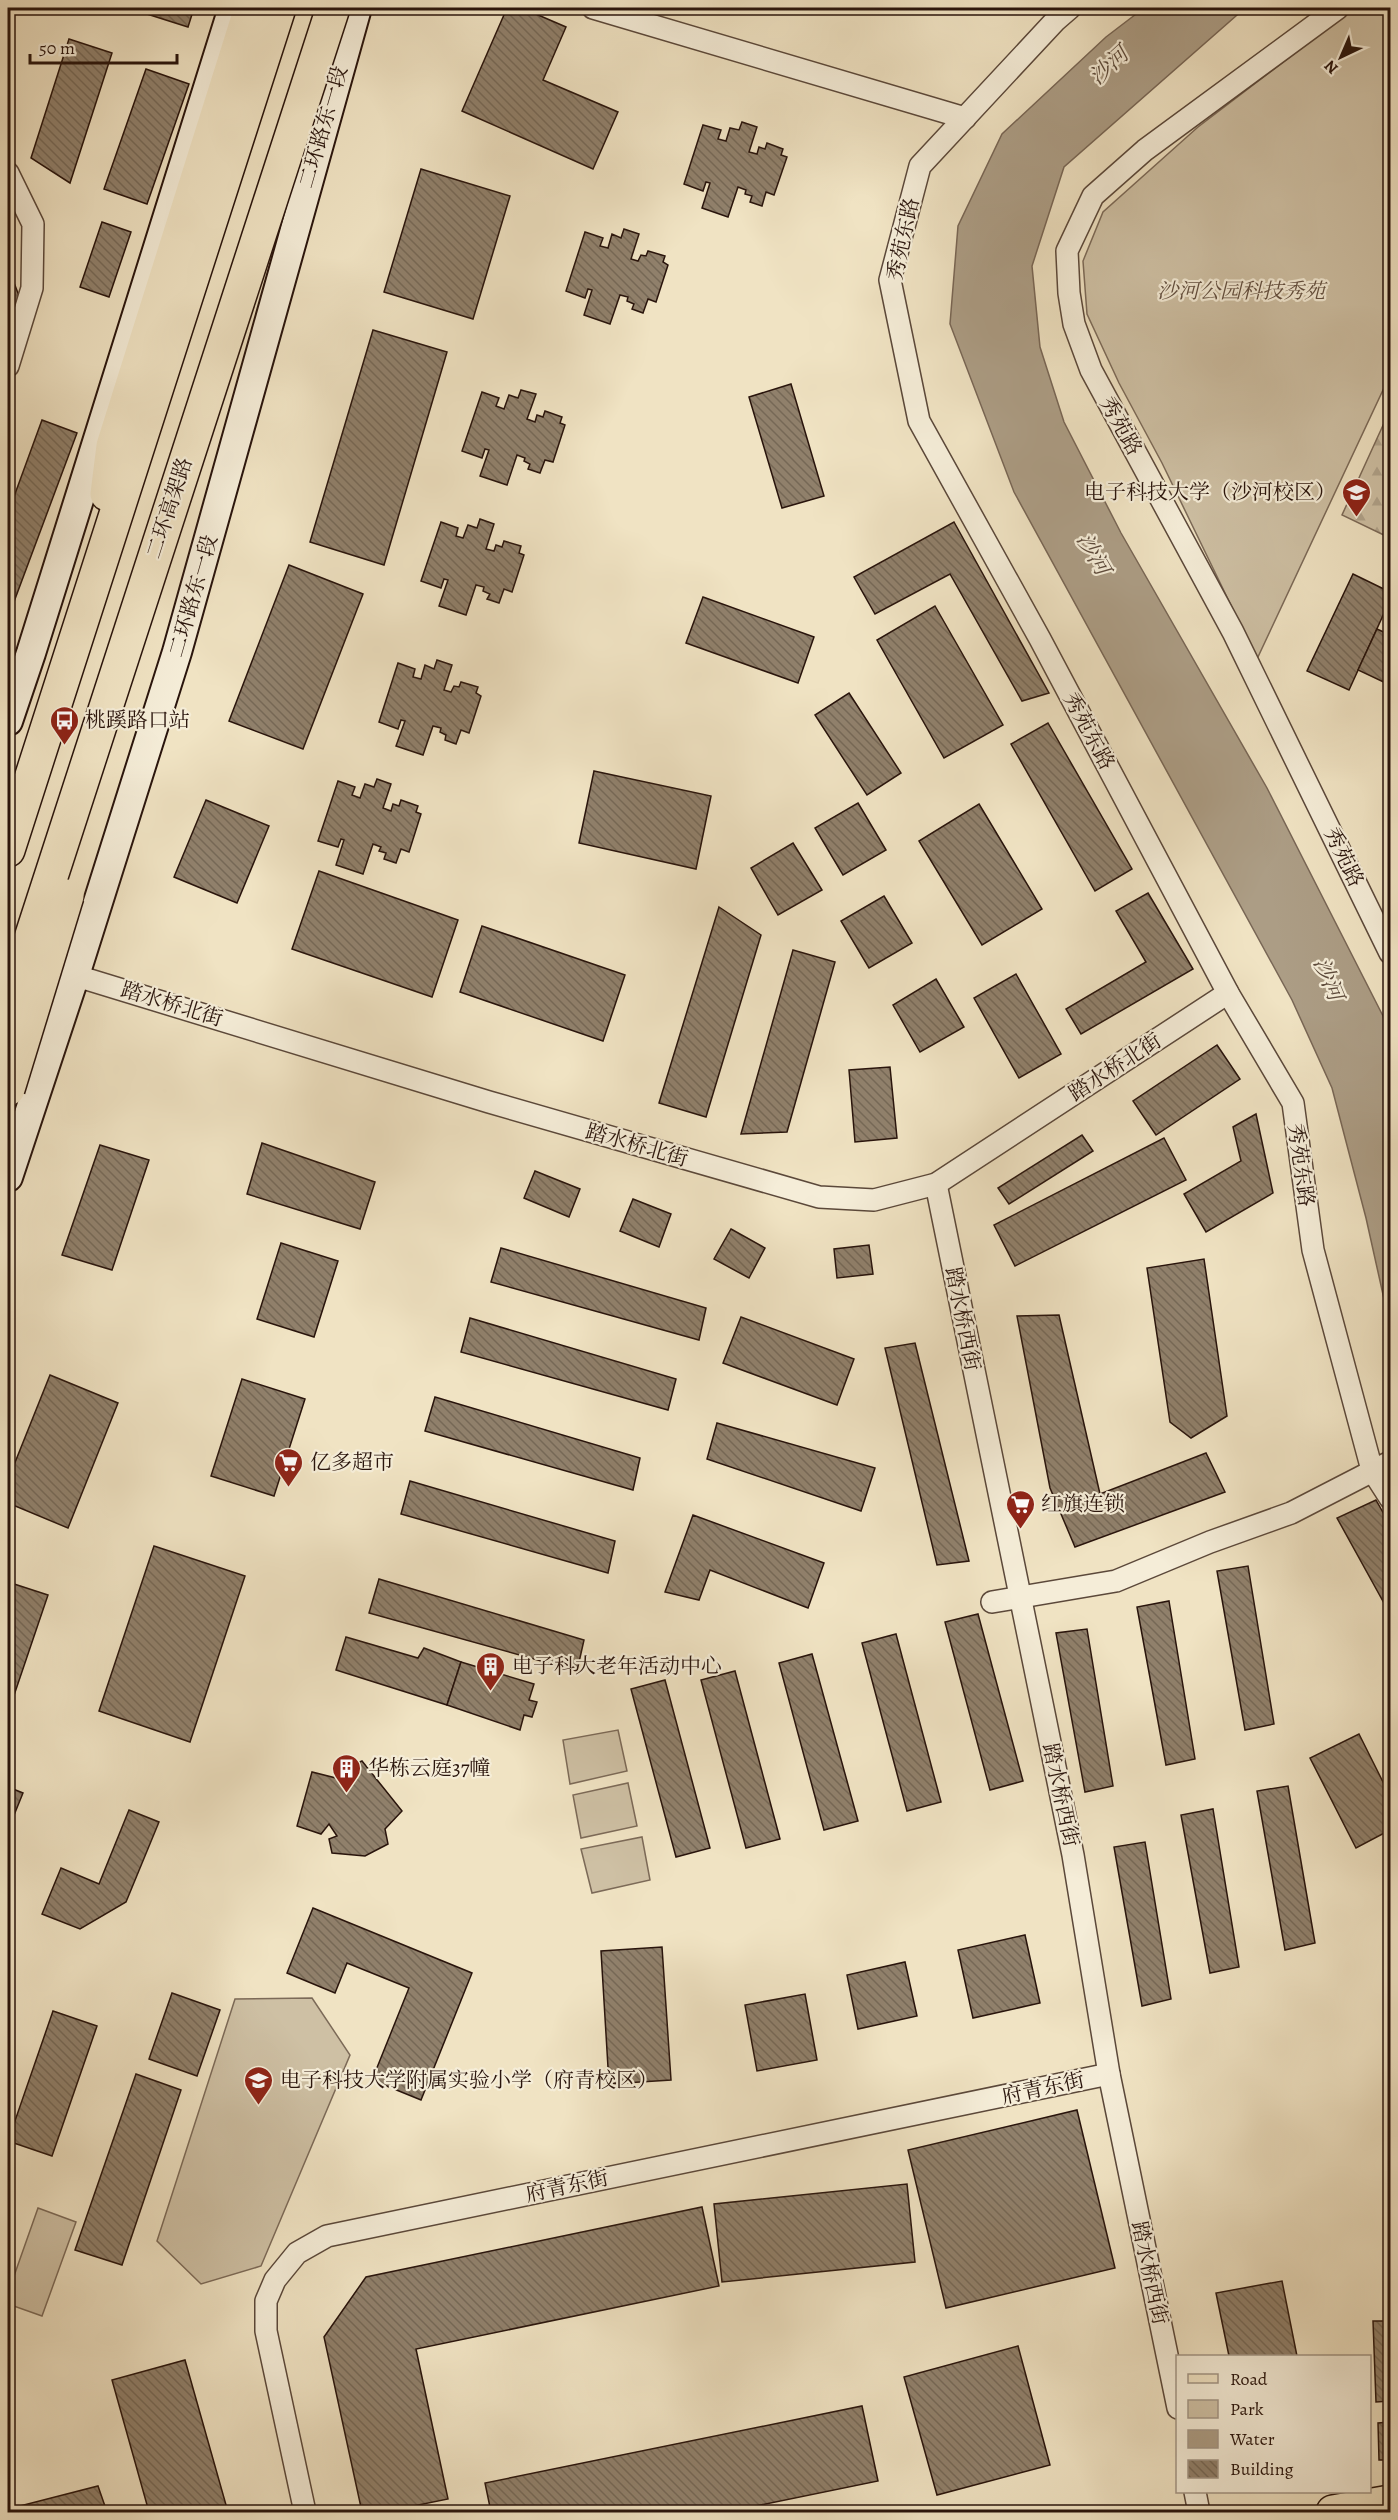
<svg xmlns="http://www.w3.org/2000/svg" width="1398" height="2520" viewBox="0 0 1398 2520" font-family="Alegreya,'Noto Serif SC',serif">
	<defs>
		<pattern id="forest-firs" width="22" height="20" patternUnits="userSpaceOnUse" patternTransform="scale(1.5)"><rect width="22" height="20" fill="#cec0a4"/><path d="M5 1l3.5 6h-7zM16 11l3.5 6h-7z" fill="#b1a48c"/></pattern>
		<pattern id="building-back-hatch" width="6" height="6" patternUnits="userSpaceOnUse" patternTransform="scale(1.5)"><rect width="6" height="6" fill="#90806b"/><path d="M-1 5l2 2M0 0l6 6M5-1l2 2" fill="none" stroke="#766856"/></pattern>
	</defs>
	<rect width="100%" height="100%" fill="#f0e3c3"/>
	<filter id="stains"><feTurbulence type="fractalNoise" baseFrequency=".00333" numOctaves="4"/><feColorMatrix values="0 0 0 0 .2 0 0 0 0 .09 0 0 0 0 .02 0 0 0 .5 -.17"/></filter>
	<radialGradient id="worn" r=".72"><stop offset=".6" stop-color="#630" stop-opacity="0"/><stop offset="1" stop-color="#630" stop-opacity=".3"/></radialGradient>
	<polygon fill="url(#forest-firs)" stroke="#7c6a58" stroke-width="1.5" points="1390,410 1390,538 1342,515"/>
	<g fill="#cec0a4" stroke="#7c6a58" stroke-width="1.5">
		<polygon points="1354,8 1390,8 1390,375 1257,659 1162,463 1119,383 1087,314 1083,261 1103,212 1198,127"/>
		<polygon points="618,1730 627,1771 570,1784 563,1740"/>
		<polygon points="628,1783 637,1826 581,1838 573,1795"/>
		<polygon points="642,1837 650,1880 592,1893 581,1849"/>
		<polygon points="312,1998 350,2055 261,2266 201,2284 157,2241 235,1999"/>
		<polygon points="38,2208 76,2222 42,2316 8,2304 8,2293"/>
	</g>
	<polygon fill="#ac9d85" stroke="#786655" stroke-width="1.5" points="1144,8 1245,8 1064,167 1032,266 1040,347 1064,422 1121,533 1267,788 1383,1016 1390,1041 1390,1326 1366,1218 1332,1088 1292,1000 1014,492 950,324 958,226 1002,134 1106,37"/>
	<g fill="url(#building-back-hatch)" stroke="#29140c" stroke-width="1.5">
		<polygon points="128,8 194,8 188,27"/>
		<polygon points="507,8 522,8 566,27 543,80 618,112 593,169 462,111"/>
		<polygon points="69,39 112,53 70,183 31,158"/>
		<polygon points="146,69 189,84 147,204 104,189"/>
		<polygon points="742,122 757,127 749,152 757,154 759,147 765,149 767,143 783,149 781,155 787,157 774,195 766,192 762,206 750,202 752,196 745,194 746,190 738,187 728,217 702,208 710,183 706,182 703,191 684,184 703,125 721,130 718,139 726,141 730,128 739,130"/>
		<polygon points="421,169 510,196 473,319 384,292"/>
		<polygon points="102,222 131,232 109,297 80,287"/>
		<polygon points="624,229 639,234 631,259 638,261 641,255 646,256 648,251 665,256 663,262 668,265 656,302 648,299 643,313 632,309 634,304 627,301 628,297 620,295 610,324 584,315 592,290 588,289 585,298 566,291 585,232 603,238 600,246 608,248 612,234 621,238"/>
		<polygon points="8,267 21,301 8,306"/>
		<polygon points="373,330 447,352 384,565 310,542"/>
		<polygon points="791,384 824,496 782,508 749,397"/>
		<polygon points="521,390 536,394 527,419 535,422 537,415 543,417 545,411 562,417 560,423 565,425 553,462 545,460 540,473 528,469 530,464 524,461 525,458 517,455 507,485 480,476 489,450 485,449 482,458 462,451 482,392 499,398 496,406 504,409 509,395 518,398"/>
		<polygon points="42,420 77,433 12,607 8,606 8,513"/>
		<polygon points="480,519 494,524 486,549 494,551 496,545 502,547 504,541 521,546 519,553 524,555 512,592 504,589 499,603 487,599 490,594 483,591 484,587 476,585 466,615 439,606 448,580 444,579 441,588 421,581 441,522 458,528 456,536 463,538 468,525 477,528"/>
		<polygon points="954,522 1049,693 1022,701 950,574 875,614 854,577"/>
		<polygon points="289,565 363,594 303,749 229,721"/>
		<polygon points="1353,574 1390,592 1390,600 1349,690 1307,671"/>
		<polygon points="703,597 814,637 798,683 686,643"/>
		<polygon points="935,606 1003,725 944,758 877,640"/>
		<polygon points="1377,629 1390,635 1390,685 1358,670"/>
		<polygon points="437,660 452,665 444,690 451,692 454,686 459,687 461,682 478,687 476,693 481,696 469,733 461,730 456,744 445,740 446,735 440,732 441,728 433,726 423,755 396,746 405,721 401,720 398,729 379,722 398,663 415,669 413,677 421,679 425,665 434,669"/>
		<polygon points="849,693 901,773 867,795 815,715"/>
		<polygon points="1048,723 1132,869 1095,891 1011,744"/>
		<polygon points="594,771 711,796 696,869 579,843"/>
		<polygon points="377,779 391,784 383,808 391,811 393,804 399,806 401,800 418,806 416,812 421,814 409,852 401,849 396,863 384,859 386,853 379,851 381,847 373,844 363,874 336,865 344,840 341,839 338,847 318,841 338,781 355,787 352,795 360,798 365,784 374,787"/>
		<polygon points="206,800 269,826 237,903 174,877"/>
		<polygon points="858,803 886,850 843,875 815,828"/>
		<polygon points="979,804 1042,909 982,945 919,841"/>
		<polygon points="793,843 822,890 778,915 751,868"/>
		<polygon points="319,871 458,920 432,997 292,949"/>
		<polygon points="1148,893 1193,969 1081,1034 1066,1009 1146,962 1116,911"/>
		<polygon points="884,896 912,943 869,968 841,921"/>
		<polygon points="719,907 761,935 706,1117 659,1103"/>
		<polygon points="482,926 625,975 603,1041 460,992"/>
		<polygon points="793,950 835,962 787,1132 741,1134"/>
		<polygon points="1016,974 1061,1054 1019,1078 974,998"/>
		<polygon points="936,979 964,1027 920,1052 893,1005"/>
		<polygon points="1217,1045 1240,1079 1156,1135 1133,1101"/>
		<polygon points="890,1067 897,1138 855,1142 849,1070"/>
		<polygon points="1256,1114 1273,1193 1206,1232 1184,1194 1241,1161 1233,1127"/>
		<polygon points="1082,1135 1093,1151 1009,1204 998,1188"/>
		<polygon points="1164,1138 1186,1180 1015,1266 994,1225"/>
		<polygon points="262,1143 375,1182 360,1229 247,1194"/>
		<polygon points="100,1145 149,1160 112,1270 62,1255"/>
		<polygon points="535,1171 580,1189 569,1217 524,1198"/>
		<polygon points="633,1199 671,1214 659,1247 620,1231"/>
		<polygon points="731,1229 765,1248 749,1278 714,1259"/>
		<polygon points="281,1243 338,1261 314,1337 257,1319"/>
		<polygon points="869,1245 873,1274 837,1278 834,1249"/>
		<polygon points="501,1248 706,1308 699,1340 491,1282"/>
		<polygon points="1204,1259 1227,1416 1191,1438 1170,1422 1147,1268"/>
		<polygon points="1059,1315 1100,1494 1206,1453 1225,1492 1075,1547 1050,1488 1017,1316"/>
		<polygon points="741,1317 854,1359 837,1405 723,1363"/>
		<polygon points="470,1318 676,1379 668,1410 461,1352"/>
		<polygon points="915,1343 969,1561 937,1565 885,1348"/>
		<polygon points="50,1375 118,1403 68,1528 8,1503 8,1480"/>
		<polygon points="242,1379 305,1399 274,1496 211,1476"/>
		<polygon points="435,1397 640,1458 633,1490 425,1431"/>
		<polygon points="717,1423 875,1468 861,1511 707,1459"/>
		<polygon points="410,1481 615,1541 608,1573 401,1514"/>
		<polygon points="1376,1500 1390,1525 1390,1614 1337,1518"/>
		<polygon points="693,1515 824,1563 808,1608 710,1570 699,1600 665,1592"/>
		<polygon points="154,1546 245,1576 190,1742 99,1711"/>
		<polygon points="1248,1566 1274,1724 1245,1730 1217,1571"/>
		<polygon points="379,1579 584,1640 577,1671 369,1613"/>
		<polygon points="8,1582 48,1595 8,1713"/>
		<polygon points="1169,1601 1195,1759 1166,1765 1137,1607"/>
		<polygon points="978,1614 1023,1781 990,1790 945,1622"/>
		<polygon points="1087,1629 1113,1786 1085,1792 1056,1633"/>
		<polygon points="896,1634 941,1802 907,1811 862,1643"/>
		<polygon points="346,1637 418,1658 424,1648 461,1662 447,1705 336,1670"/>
		<polygon points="812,1654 858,1821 824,1830 779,1663"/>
		<polygon points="461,1662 534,1684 529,1700 537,1702 532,1717 524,1715 520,1730 447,1705"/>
		<polygon points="735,1671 780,1839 746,1848 701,1680"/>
		<polygon points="665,1680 710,1848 676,1857 631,1689"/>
		<polygon points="1359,1734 1390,1796 1390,1830 1356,1848 1310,1758"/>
		<polygon points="362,1761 402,1811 385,1829 388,1844 365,1856 332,1853 329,1839 337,1836 329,1824 321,1834 297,1826 312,1772 336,1778 337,1772"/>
		<polygon points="1288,1786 1315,1943 1285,1950 1257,1791"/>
		<polygon points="8,1787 23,1793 8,1830"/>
		<polygon points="1213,1809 1239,1967 1210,1973 1181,1815"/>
		<polygon points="129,1810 159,1822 126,1902 80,1929 42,1914 61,1868 99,1884"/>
		<polygon points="1145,1842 1171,1999 1142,2006 1114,1847"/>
		<polygon points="313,1908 472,1973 421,2100 372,2080 409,1988 347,1963 335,1993 287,1973"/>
		<polygon points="1025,1935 1040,2003 973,2018 958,1950"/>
		<polygon points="662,1947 671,2080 609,2084 601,1951"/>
		<polygon points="905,1962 917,2016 858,2029 847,1975"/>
		<polygon points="172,1993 220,2010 197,2076 149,2059"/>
		<polygon points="805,1994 817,2060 757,2071 745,2005"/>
		<polygon points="53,2011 97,2026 52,2156 8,2141"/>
		<polygon points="136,2074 181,2090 122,2265 75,2250"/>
		<polygon points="1077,2110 1115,2268 946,2308 908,2150"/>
		<polygon points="907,2184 915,2262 722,2282 714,2204"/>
		<polygon points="702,2207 719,2286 416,2349 448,2499 384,2512 362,2512 324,2337 366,2277"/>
		<polygon points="1282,2281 1297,2356 1229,2356 1216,2293"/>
		<polygon points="1373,2321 1390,2321 1390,2401 1376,2402"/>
		<polygon points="1018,2346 1050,2465 937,2495 904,2377"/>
		<polygon points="185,2360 228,2512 149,2512 112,2380"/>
		<polygon points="862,2406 878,2481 726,2512 491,2512 485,2483"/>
		<polygon points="1390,2422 1390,2460 1379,2460 1378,2423"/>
		<polygon points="98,2486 107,2512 8,2512 8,2509"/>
	</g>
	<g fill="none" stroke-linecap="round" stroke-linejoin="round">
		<defs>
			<g id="minor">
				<polyline points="593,8 965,118"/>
				<polyline points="1070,8 1055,21 920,166 890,280 919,421 1040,639 1228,993 1293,1103 1313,1250 1372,1470 1390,1498"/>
				<polyline points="1338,8 1145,150 1093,196 1067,251 1069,293 1074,324 1091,370 1233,632 1390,953"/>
				<polyline points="8,173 33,224 32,288 8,366"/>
				<polyline points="8,955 489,1102 819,1197 874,1200 936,1184 1228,993"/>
				<polyline points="936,1184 1073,1855 1109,2074 1178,2408"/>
				<polyline points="992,1602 1116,1581 1210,1542 1291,1513 1390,1462"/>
				<polyline points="1195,2492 1199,2512"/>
				<polyline points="305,2512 266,2331 266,2301 275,2280 297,2253 327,2236 1109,2074"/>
			</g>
			<g id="secondary">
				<polyline points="8,721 31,653 233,8"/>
				<polyline points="8,1177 75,975 177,652 357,8"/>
			</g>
			<polyline id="primary" points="1333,2512 1390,2502"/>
			<g id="trunk">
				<polyline points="107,494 113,446 251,8"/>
				<polyline points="8,850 279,8"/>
			</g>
		</defs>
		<use href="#minor" stroke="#5b483a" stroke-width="24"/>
		<use href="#secondary" stroke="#29140c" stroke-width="32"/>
		<use href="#primary" stroke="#29140c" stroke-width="36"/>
		<use href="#trunk" stroke="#29140c" stroke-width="36"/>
		<use href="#minor" stroke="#f5edd8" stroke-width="21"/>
		<use href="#secondary" stroke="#f5edd8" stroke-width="28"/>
		<use href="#primary" stroke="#f0e3c3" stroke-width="33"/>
		<use href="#trunk" stroke="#f0e3c3" stroke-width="33"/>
		<defs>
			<g id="trunk-bridge">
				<polyline points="8,1009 333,8"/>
				<polyline points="8,1089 67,896"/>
			</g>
		</defs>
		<use href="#trunk-bridge" stroke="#29140c" stroke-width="36" stroke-linecap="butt"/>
		<use href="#trunk-bridge" stroke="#f0e3c3" stroke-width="33"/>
	</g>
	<defs>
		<symbol id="university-pin" viewBox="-11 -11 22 30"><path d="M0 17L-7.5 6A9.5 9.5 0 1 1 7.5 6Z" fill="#8f2418" stroke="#f5edd8"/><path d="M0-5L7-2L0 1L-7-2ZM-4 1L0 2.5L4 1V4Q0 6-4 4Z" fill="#fff"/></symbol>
		<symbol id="bus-pin" viewBox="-11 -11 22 30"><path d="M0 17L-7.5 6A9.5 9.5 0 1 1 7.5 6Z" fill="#8f2418" stroke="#f5edd8"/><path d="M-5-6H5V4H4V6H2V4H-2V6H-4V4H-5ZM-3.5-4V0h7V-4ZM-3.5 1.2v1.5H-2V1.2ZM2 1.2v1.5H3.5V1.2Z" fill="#fff"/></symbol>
		<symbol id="supermarket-pin" viewBox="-11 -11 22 30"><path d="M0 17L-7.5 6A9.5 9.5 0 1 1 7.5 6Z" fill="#8f2418" stroke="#f5edd8"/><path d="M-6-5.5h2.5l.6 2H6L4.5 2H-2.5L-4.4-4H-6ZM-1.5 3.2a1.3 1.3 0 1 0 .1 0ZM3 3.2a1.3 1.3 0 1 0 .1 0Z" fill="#fff"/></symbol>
		<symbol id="building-pin" viewBox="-11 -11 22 30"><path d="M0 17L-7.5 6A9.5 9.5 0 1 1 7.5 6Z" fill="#8f2418" stroke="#f5edd8"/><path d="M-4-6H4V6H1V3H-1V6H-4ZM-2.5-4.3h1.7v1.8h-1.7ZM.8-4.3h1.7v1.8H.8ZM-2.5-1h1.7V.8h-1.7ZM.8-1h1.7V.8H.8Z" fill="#fff"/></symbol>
		<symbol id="school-pin" viewBox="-11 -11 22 30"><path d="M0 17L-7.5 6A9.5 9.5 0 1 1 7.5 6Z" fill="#8f2418" stroke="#f5edd8"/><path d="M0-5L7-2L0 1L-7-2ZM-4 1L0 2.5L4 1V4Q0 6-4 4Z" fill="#fff"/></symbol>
	</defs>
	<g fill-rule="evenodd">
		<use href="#university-pin" x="1340" y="476" width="33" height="45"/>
		<use href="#bus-pin" x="48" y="704" width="33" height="45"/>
		<use href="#supermarket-pin" x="272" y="1446" width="33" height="45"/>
		<use href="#supermarket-pin" x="1004" y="1488" width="33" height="45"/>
		<use href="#building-pin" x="474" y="1650" width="33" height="45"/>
		<use href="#building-pin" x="330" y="1752" width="33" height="45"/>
		<use href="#school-pin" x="242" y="2064" width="33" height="45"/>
	</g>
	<g text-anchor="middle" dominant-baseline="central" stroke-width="4.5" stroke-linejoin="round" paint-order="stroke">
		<g font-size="21" fill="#29140c" stroke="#f5edd8">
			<text transform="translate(323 127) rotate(-74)">二环路东一段</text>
			<text transform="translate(903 239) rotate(-78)">秀苑东路</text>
			<text transform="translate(1121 426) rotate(61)">秀苑路</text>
			<text transform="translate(169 508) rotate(-72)">二环高架路</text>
			<text transform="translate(193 596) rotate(-74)">二环路东一段</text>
			<text transform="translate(1089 731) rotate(62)">秀苑东路</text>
			<text transform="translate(1344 857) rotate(64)">秀苑路</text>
			<text transform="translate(172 1004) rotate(17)">踏水桥北街</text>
			<text transform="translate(1115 1067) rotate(-33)">踏水桥北街</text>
			<text transform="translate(637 1145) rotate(16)">踏水桥北街</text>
			<text transform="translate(1301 1165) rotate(82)">秀苑东路</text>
			<text transform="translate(963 1319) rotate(79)">踏水桥西街</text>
			<text transform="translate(1061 1795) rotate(78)">踏水桥西街</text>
			<text transform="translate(1043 2088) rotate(-12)">府青东街</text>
			<text transform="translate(567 2186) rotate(-12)">府青东街</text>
			<text transform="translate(1150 2273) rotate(78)">踏水桥西街</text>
		</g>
		<g font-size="21" font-style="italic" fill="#635041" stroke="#f5edd8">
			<text x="1241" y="291">沙河公园科技秀苑</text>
		</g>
		<g font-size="21" fill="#29140c" stroke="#f5edd8" text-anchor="start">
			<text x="1336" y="492" text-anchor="end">电子科技大学（沙河校区）</text>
			<text x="85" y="720">桃蹊路口站</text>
			<text x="310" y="1462">亿多超市</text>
			<text x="1041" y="1504">红旗连锁</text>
			<text x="512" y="1666">电子科大老年活动中心</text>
			<text x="368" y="1768">华栋云庭37幢</text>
			<text x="280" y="2080">电子科技大学附属实验小学（府青校区）</text>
		</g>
		<g font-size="22" font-style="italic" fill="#5d4b3c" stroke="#f5edd8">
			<text transform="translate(1109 66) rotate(-43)">沙河</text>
			<text transform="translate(1093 554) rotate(60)">沙河</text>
			<text transform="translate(1328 979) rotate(67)">沙河</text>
		</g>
	</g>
	<rect width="1398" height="2520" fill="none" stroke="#f0e3c3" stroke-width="30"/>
	<rect x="9" y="9" width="1380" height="2502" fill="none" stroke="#29140c" stroke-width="3"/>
	<rect x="15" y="15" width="1368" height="2490" fill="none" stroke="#29140c" stroke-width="1.5"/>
	<rect x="1176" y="2355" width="195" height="138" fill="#f5edd8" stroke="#a39686" stroke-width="1.5"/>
	<rect x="1188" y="2374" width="30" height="9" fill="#f0e3c3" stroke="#a39686" stroke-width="1.5"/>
	<text x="1230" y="2385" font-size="18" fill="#29140c">Road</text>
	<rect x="1188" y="2400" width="30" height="18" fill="#cec0a4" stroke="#a39686" stroke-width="1.5"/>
	<text x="1230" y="2415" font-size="18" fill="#29140c">Park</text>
	<rect x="1188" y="2430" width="30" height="18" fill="#ac9d85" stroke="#a39686" stroke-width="1.5"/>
	<text x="1230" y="2445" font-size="18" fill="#29140c">Water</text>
	<rect x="1188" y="2460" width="30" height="18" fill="url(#building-back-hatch)" stroke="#a39686" stroke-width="1.5"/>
	<text x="1230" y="2475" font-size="18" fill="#29140c">Building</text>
	<g transform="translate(1341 57) rotate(224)" stroke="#f5edd8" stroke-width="4.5" paint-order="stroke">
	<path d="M0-4.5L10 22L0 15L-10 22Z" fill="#29140c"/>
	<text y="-9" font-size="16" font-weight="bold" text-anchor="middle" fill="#29140c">N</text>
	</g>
	<path d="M30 54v9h147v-9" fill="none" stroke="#29140c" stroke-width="3"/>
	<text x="39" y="54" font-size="18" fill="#29140c" stroke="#f5edd8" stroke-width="4.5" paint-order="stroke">50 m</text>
	<rect width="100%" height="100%" filter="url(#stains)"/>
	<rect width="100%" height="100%" fill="url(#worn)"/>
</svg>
